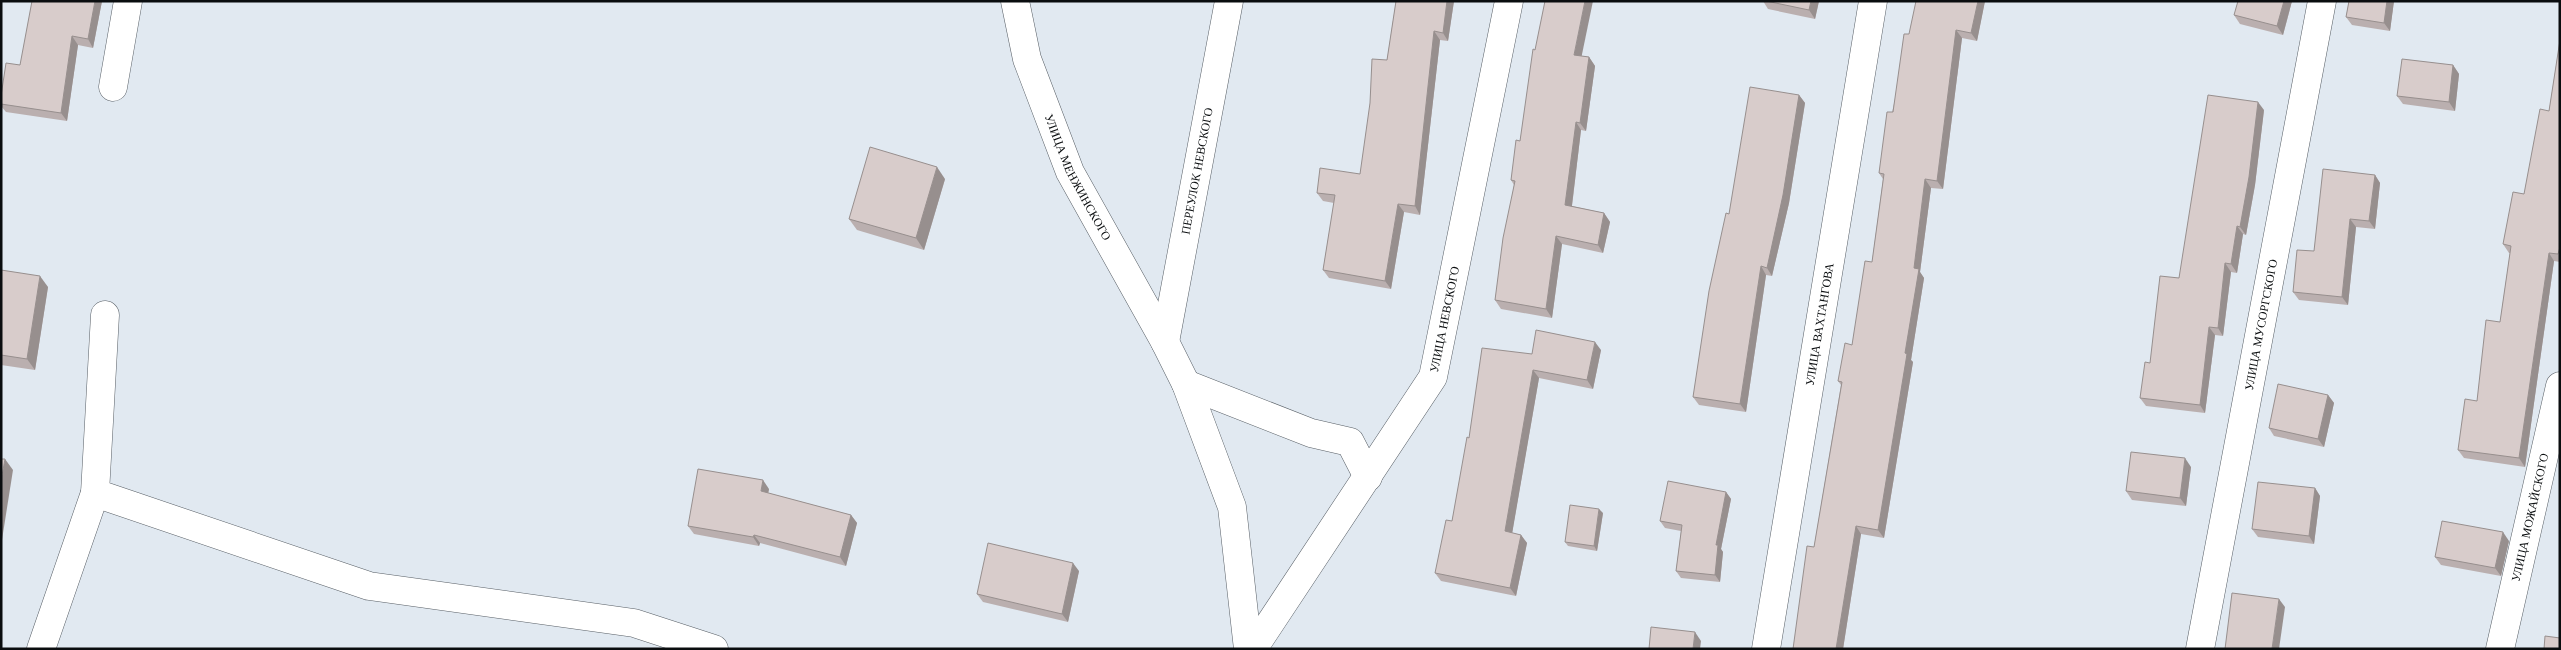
<svg xmlns="http://www.w3.org/2000/svg" width="2561" height="650" viewBox="0 0 2561 650" font-family="'Times New Roman',serif">
	<rect width="100%" height="100%" fill="#e1e9f1"/>
	<g fill="none" stroke-linecap="round" stroke-linejoin="round">
		<defs>
			<g id="minor">
				<path id="s1" d="M1015,1l12,58 43,113 95,170 21,42 46,123 16,142"/>
				<polyline points="113,87 128,1"/>
				<polyline points="105,315 95,493 369,586 634,623 714,649"/>
				<path id="s2" d="M1165,342l64,-341"/>
				<polyline points="1186,384 1311,433 1350,442 1368,477"/>
				<polyline points="41,649 95,493"/>
				<path id="s3" d="M1253,649l180,-272 76,-376"/>
				<path id="s4" d="M1766,649l107,-648"/>
				<path id="s5" d="M2200,649l122,-648"/>
				<path id="s6" d="M2500,649l60,-263"/>
			</g>
		</defs>
		<use href="#minor" stroke="#585f66" stroke-width="29"/>
		<use href="#minor" stroke="#fff" stroke-width="28"/>
	</g>
	<g fill="#baafaf">
		<polygon points="102,1 93,48 78,45 67,121 6,112 1,106 1,96 20,65"/>
		<polygon points="1396,1 1454,1 1448,41 1440,40 1420,215 1404,212 1391,289 1329,278 1323,270 1334,203 1323,201 1317,193 1360,174 1387,60"/>
		<polygon points="1763,1 1819,1 1815,19 1768,9"/>
		<polygon points="1985,1 1977,41 1962,38 1943,189 1931,188 1920,272 1924,278 1911,360 1913,362 1884,538 1861,534 1843,649 1793,649 1814,547 1841,385 1838,381 1852,345 1872,262 1883,179 1879,173 1909,34"/>
		<polygon points="2292,1 2283,35 2240,24 2234,15"/>
		<polygon points="2349,1 2394,1 2390,31 2352,25 2346,17"/>
		<polygon points="2560,40 2560,262 2554,261 2525,467 2464,458 2458,450 2477,401 2500,322 2510,253 2509,253 2503,244 2524,194 2549,111"/>
		<polygon points="1535,50 1589,57 1595,66 1586,131 1581,130 1572,206 1604,213 1610,222 1603,253 1562,244 1552,318 1501,309 1495,300 1514,185 1511,180 1520,141"/>
		<polygon points="2453,65 2459,74 2455,111 2403,104 2397,96"/>
		<polygon points="1799,95 1805,103 1789,203 1772,276 1766,275 1746,412 1699,405 1693,397 1729,214"/>
		<polygon points="2264,110 2255,185 2246,235 2243,234 2237,273 2231,272 2223,336 2215,335 2205,413 2146,406 2140,398 2150,363 2179,278"/>
		<polygon points="2375,175 2380,183 2375,229 2356,227 2348,305 2299,300 2293,292 2314,251"/>
		<polygon points="945,179 924,250 857,230 849,219"/>
		<polygon points="1,270 48,287 35,370 1,365"/>
		<polygon points="1601,350 1593,389 1539,378 1512,533 1521,535 1527,543 1516,596 1441,581 1435,573 1452,521 1469,438 1532,354"/>
		<polygon points="2328,395 2334,403 2324,447 2274,436 2269,428"/>
		<polygon points="2191,467 2186,506 2132,500 2126,491"/>
		<polygon points="2315,488 2320,496 2314,544 2258,537 2252,529"/>
		<polygon points="769,489 768,493 851,515 857,523 846,566 760,543 759,546 694,534 688,526"/>
		<polygon points="1726,492 1731,499 1721,549 1723,552 1720,582 1681,578 1676,571 1681,531 1665,528 1660,521"/>
		<polygon points="1603,513 1597,551 1568,546 1565,542"/>
		<polygon points="2509,541 2501,576 2441,565 2435,557"/>
		<polygon points="1079,571 1068,622 983,602 977,594"/>
	</g>
	<g fill="#978f8e">
		<polygon points="95,1 102,1 93,48 88,39"/>
		<polygon points="1447,1 1454,1 1448,41 1443,33"/>
		<polygon points="1585,1 1593,1 1580,64 1574,55"/>
		<polygon points="1811,1 1819,1 1815,19 1809,10"/>
		<polygon points="1978,1 1985,1 1977,41 1971,33"/>
		<polygon points="2284,1 2292,1 2283,35 2277,26"/>
		<polygon points="2387,1 2394,1 2390,31 2384,23"/>
		<polygon points="1956,30 1962,38 1943,189 1937,181"/>
		<polygon points="1434,31 1440,40 1420,215 1415,206"/>
		<polygon points="72,36 78,45 67,121 61,113"/>
		<polygon points="1589,57 1595,66 1586,131 1580,123"/>
		<polygon points="2453,65 2459,74 2455,111 2449,102"/>
		<polygon points="1799,95 1805,103 1789,203 1772,276 1767,268"/>
		<polygon points="2258,102 2264,110 2255,185 2246,235 2240,227"/>
		<polygon points="1576,122 1581,130 1571,213 1565,205"/>
		<polygon points="937,167 945,179 924,250 916,238"/>
		<polygon points="2375,175 2380,183 2375,229 2369,221"/>
		<polygon points="1925,179 1931,188 1920,272 1924,278 1911,360 1913,362 1884,538 1878,530 1905,353 1914,268"/>
		<polygon points="1398,204 1404,212 1391,289 1385,281"/>
		<polygon points="1604,213 1610,222 1603,253 1598,245"/>
		<polygon points="2350,219 2356,227 2348,305 2342,297"/>
		<polygon points="2237,226 2243,234 2237,273 2231,264"/>
		<polygon points="1556,236 1562,244 1552,318 1546,309"/>
		<polygon points="2549,253 2554,261 2525,467 2519,458"/>
		<polygon points="2225,263 2231,272 2223,336 2218,328"/>
		<polygon points="1761,266 1766,275 1746,412 1740,404"/>
		<polygon points="40,276 48,287 35,370 27,359"/>
		<polygon points="2209,327 2215,335 2205,413 2200,405"/>
		<polygon points="1595,342 1601,350 1593,389 1587,380"/>
		<polygon points="1533,370 1539,378 1511,540 1505,531"/>
		<polygon points="2328,395 2334,403 2324,447 2318,439"/>
		<polygon points="2185,458 2191,467 2186,506 2180,498"/>
		<polygon points="5,459 13,470 1,546 1,481"/>
		<polygon points="763,480 769,489 767,499 761,491"/>
		<polygon points="2315,488 2320,496 2314,544 2309,536"/>
		<polygon points="1726,492 1731,499 1721,549 1723,552 1720,582 1715,575 1716,545"/>
		<polygon points="1599,509 1603,513 1597,551 1594,546"/>
		<polygon points="851,515 857,523 846,566 840,557"/>
		<polygon points="1856,526 1861,534 1843,649 1836,649"/>
		<polygon points="2503,532 2509,541 2501,576 2495,568"/>
		<polygon points="754,535 760,543 759,546 753,537"/>
		<polygon points="1521,535 1527,543 1516,596 1510,588"/>
		<polygon points="1073,563 1079,571 1068,622 1062,614"/>
		<polygon points="2279,599 2285,607 2279,649 2272,649"/>
		<polygon points="1695,632 1701,641 1700,649 1693,649"/>
	</g>
	<g fill="#d8cccb" stroke="#978f8e">
		<polygon points="32,1 95,1 88,39 72,36 61,113 1,104 1,96 6,63 20,65"/>
		<polygon points="1396,1 1447,1 1443,33 1434,31 1415,206 1398,204 1385,281 1323,270 1335,195 1317,193 1320,168 1360,174 1370,103 1372,59 1387,60"/>
		<polygon points="1545,1 1585,1 1574,55 1589,57 1580,123 1576,122 1565,205 1604,213 1598,245 1556,236 1546,309 1495,300 1503,238 1515,181 1511,180 1516,140 1520,141 1533,49 1535,50"/>
		<polygon points="1766,1 1811,1 1809,10"/>
		<polygon points="1916,1 1978,1 1971,33 1956,30 1937,181 1925,179 1914,268 1919,269 1905,353 1907,354 1878,530 1856,526 1836,649 1793,649 1807,546 1814,547 1842,382 1838,381 1845,343 1852,345 1865,261 1872,262 1884,174 1879,173 1887,112 1893,112 1904,34 1909,34"/>
		<polygon points="2238,1 2284,1 2277,26 2234,15"/>
		<polygon points="2349,1 2387,1 2384,23 2346,17"/>
		<polygon points="2560,40 2560,247 2558,254 2549,253 2519,458 2458,450 2465,399 2477,401 2486,320 2500,322 2511,246 2503,244 2513,192 2524,194 2540,109 2549,111"/>
		<polygon points="2402,59 2453,65 2449,102 2397,96"/>
		<polygon points="1750,87 1799,95 1783,195 1767,268 1761,266 1740,404 1693,397 1709,291 1726,213 1729,214"/>
		<polygon points="2208,95 2258,102 2249,177 2240,227 2237,226 2231,264 2225,263 2218,328 2209,327 2200,405 2140,398 2145,362 2150,363 2160,276 2179,278"/>
		<polygon points="870,147 937,167 916,238 849,219"/>
		<polygon points="2323,169 2375,175 2369,221 2350,219 2342,297 2293,292 2297,250 2314,251"/>
		<polygon points="1,270 40,276 27,359 1,355"/>
		<polygon points="1536,330 1595,342 1587,380 1533,370 1505,531 1521,535 1510,588 1435,573 1446,520 1452,521 1467,437 1469,438 1482,348 1532,354"/>
		<polygon points="2278,384 2328,395 2318,439 2269,428"/>
		<polygon points="2131,452 2185,458 2180,498 2126,491"/>
		<polygon points="1,459 5,459 1,481"/>
		<polygon points="698,469 763,480 761,491 851,515 840,557 754,535 753,537 688,526"/>
		<polygon points="1668,481 1726,492 1716,545 1718,545 1715,575 1676,571 1682,525 1660,521"/>
		<polygon points="2258,482 2315,488 2309,536 2252,529"/>
		<polygon points="1570,505 1599,509 1594,546 1565,542"/>
		<polygon points="2442,521 2503,532 2495,568 2435,557"/>
		<polygon points="988,543 1073,563 1062,614 977,594"/>
		<polygon points="2232,593 2279,599 2272,649 2225,649"/>
		<polygon points="1651,627 1695,632 1693,649 1649,649"/>
		<polygon points="2545,636 2560,638 2560,649 2544,649"/>
	</g>
	<g text-anchor="middle" dominant-baseline="central" stroke-width="4.5" stroke-linejoin="round" paint-order="stroke">
		<g font-size="12" fill="#0a0d0f" stroke="#fff">
			<text stroke="none"><textPath href="#s2" startOffset="174">ПЕРЕУЛОК НЕВСКОГО</textPath></text>
			<text stroke="none"><textPath href="#s1" startOffset="188">УЛИЦА МЕНЖИНСКОГО</textPath></text>
			<text stroke="none"><textPath href="#s3" startOffset="385">УЛИЦА НЕВСКОГО</textPath></text>
			<text stroke="none"><textPath href="#s4" startOffset="329">УЛИЦА ВАХТАНГОВА</textPath></text>
			<text stroke="none"><textPath href="#s5" startOffset="330">УЛИЦА МУСОРГСКОГО</textPath></text>
			<text stroke="none"><textPath href="#s6" startOffset="135">УЛИЦА МОЖАЙСКОГО</textPath></text>
		</g>
	</g>
	<rect width="2561" height="650" fill="none" stroke="#0a0d0f" stroke-width="5"/>
</svg>
